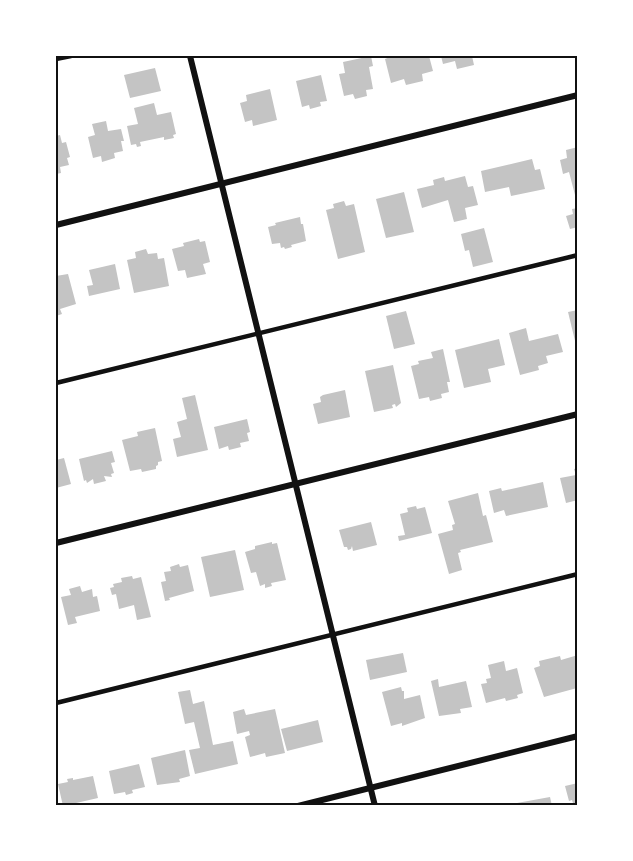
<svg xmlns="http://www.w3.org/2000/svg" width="633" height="861" viewBox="0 0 633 861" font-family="'Asap Condensed',sans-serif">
	<rect width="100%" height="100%" fill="#fff"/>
	<g fill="#c4c4c4">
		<polygon points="371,56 373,66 369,67 373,89 366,90 367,96 355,99 353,94 344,96 339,74 345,73 343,62"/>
		<polygon points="392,56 429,56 433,71 422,74 423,81 406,85 404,79 391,83 385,59"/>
		<polygon points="441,56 472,56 474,65 457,69 455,61 443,64"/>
		<polygon points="155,68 161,91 130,98 124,75"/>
		<polygon points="321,75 327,101 320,102 321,106 310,109 309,105 302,107 296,81"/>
		<polygon points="270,89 277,120 253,126 252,120 245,122 240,103 247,101 246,95"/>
		<polygon points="154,103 157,115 171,112 176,134 173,135 174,138 164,140 164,137 140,142 141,146 137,147 136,144 131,145 127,126 138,124 134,108"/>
		<polygon points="106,121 108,131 121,129 124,141 121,141 123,151 114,153 115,158 102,162 101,156 93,158 88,137 95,135 92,124"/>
		<polygon points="60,135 62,143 66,142 70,157 67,158 69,165 60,167 61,173 56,174 56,136"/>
		<polygon points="578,147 578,194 575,195 569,172 563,174 560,160 567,158 566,150"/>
		<polygon points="532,159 535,170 540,169 545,189 511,196 509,187 485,192 481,171"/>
		<polygon points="465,176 468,187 473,186 478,205 465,208 467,219 454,222 448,200 422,208 417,189 434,185 433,180 444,177 445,181"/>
		<polygon points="404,192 414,232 386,238 376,199"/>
		<polygon points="344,201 346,206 354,204 365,252 338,259 326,210 334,208 333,204"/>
		<polygon points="578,208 578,227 570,229 566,216 573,214 572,209"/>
		<polygon points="300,217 301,224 303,224 306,241 291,245 292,247 285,249 284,247 281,248 280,243 272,244 268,227 276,225 275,223"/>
		<polygon points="484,228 493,262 473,267 469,250 465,251 461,234"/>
		<polygon points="199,239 200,242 205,241 210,262 203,264 206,274 187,278 185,270 178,271 172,249 184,246 183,243"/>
		<polygon points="146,249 148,254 157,253 158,259 164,258 169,286 134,293 127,260 136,258 135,252"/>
		<polygon points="115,264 120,289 89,296 87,286 93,285 89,270"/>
		<polygon points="68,274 76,304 60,309 62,314 56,316 56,276"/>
		<polygon points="578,310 578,349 577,349 568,312"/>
		<polygon points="406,311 415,344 394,349 386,316"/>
		<polygon points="526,328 529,341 558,334 563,352 546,356 548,363 538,366 539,370 520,375 509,333"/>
		<polygon points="499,339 505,365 488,369 491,382 464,388 455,350"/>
		<polygon points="443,349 450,382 447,382 449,392 441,394 442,398 430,401 429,397 419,399 411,366 419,364 418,361 433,358 431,352"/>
		<polygon points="393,365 401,403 396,407 395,404 392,405 393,408 374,412 365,371"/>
		<polygon points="345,390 350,417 318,424 313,404 321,402 320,397 323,395"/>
		<polygon points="195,395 208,450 177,457 173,439 181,437 177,422 187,419 182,398"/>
		<polygon points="247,419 250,432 247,433 249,441 240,443 241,447 229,450 228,446 219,449 214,427"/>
		<polygon points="155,428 162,461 158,462 158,465 156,466 156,469 142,472 141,469 130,471 122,440 138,436 137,432"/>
		<polygon points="112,451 115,462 111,463 114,473 111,474 112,477 104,476 106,481 94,484 93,479 87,483 86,480 84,481 79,459"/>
		<polygon points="64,458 71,484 56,488 56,460"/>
		<polygon points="578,468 578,500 566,503 560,478 576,475 574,469"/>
		<polygon points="543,482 548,507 506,516 504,510 494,513 489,491 501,488 502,491"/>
		<polygon points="478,493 483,516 486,515 493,542 460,550 461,552 458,553 462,570 449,574 438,534 453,530 452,525 455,524 448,501"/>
		<polygon points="416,506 417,509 425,507 432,533 399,541 398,536 405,535 400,514 408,512 407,508"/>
		<polygon points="371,522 377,545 353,551 352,546 351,549 348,550 347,547 344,547 339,530"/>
		<polygon points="272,542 272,544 277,543 286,580 271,583 272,586 265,588 265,584 260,586 256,572 251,573 245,552 255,549 255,546"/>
		<polygon points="235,550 244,590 210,597 201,557"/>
		<polygon points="179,564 180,567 188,565 194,591 169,598 170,600 165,601 161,582 166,581 164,572 171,571 170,567"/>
		<polygon points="132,576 133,579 141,577 151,617 137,620 134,605 119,609 116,594 112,595 110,588 114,587 113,584 122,582 121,578"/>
		<polygon points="80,586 82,592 92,589 93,597 97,596 100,611 75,617 77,623 68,625 61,597 71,595 69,589"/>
		<polygon points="403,653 407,672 370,680 366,660"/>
		<polygon points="578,655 578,678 575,679 577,688 544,697 534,668 540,666 539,661 560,656 561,660"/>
		<polygon points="504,661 506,671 517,668 523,693 517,695 518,698 506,701 505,698 486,703 481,684 487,683 486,679 491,678 488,665"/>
		<polygon points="438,679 439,687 466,681 472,707 460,709 461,713 439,716 431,681"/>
		<polygon points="401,687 402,691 404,691 404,699 420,695 425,718 402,726 402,723 391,726 382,692"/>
		<polygon points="190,690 193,704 204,701 213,745 233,741 238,764 195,774 189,750 200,748 194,722 185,724 178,692"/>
		<polygon points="244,709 246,715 275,709 285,753 266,757 265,753 250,757 245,737 250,735 249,731 237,734 233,712"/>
		<polygon points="318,720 323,742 287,751 281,729"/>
		<polygon points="185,750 190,776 179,779 180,782 157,785 151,758"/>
		<polygon points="139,764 145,787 132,790 133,793 126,795 125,792 114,794 109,771"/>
		<polygon points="93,776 98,798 63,806 58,784 68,782 67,779 73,778 73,780"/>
		<polygon points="578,783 578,806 574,806 572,800 569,801 565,786"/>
		<polygon points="550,797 552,806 518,806 517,803"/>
	</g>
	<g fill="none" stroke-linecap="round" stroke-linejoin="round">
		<g stroke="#111" stroke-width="4.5">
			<polyline points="56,59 71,56"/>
			<polyline points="56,383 578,255"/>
			<polyline points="56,703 578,574"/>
		</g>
		<g stroke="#111" stroke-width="6">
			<polyline points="190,56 375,806"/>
			<polyline points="56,225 578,95"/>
			<polyline points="56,543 578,414"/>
			<polyline points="298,806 578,736"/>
		</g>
	</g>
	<rect width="633" height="861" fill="none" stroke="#ffffff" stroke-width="114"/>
	<rect x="57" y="57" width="519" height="747" fill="none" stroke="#111" stroke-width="2"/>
</svg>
